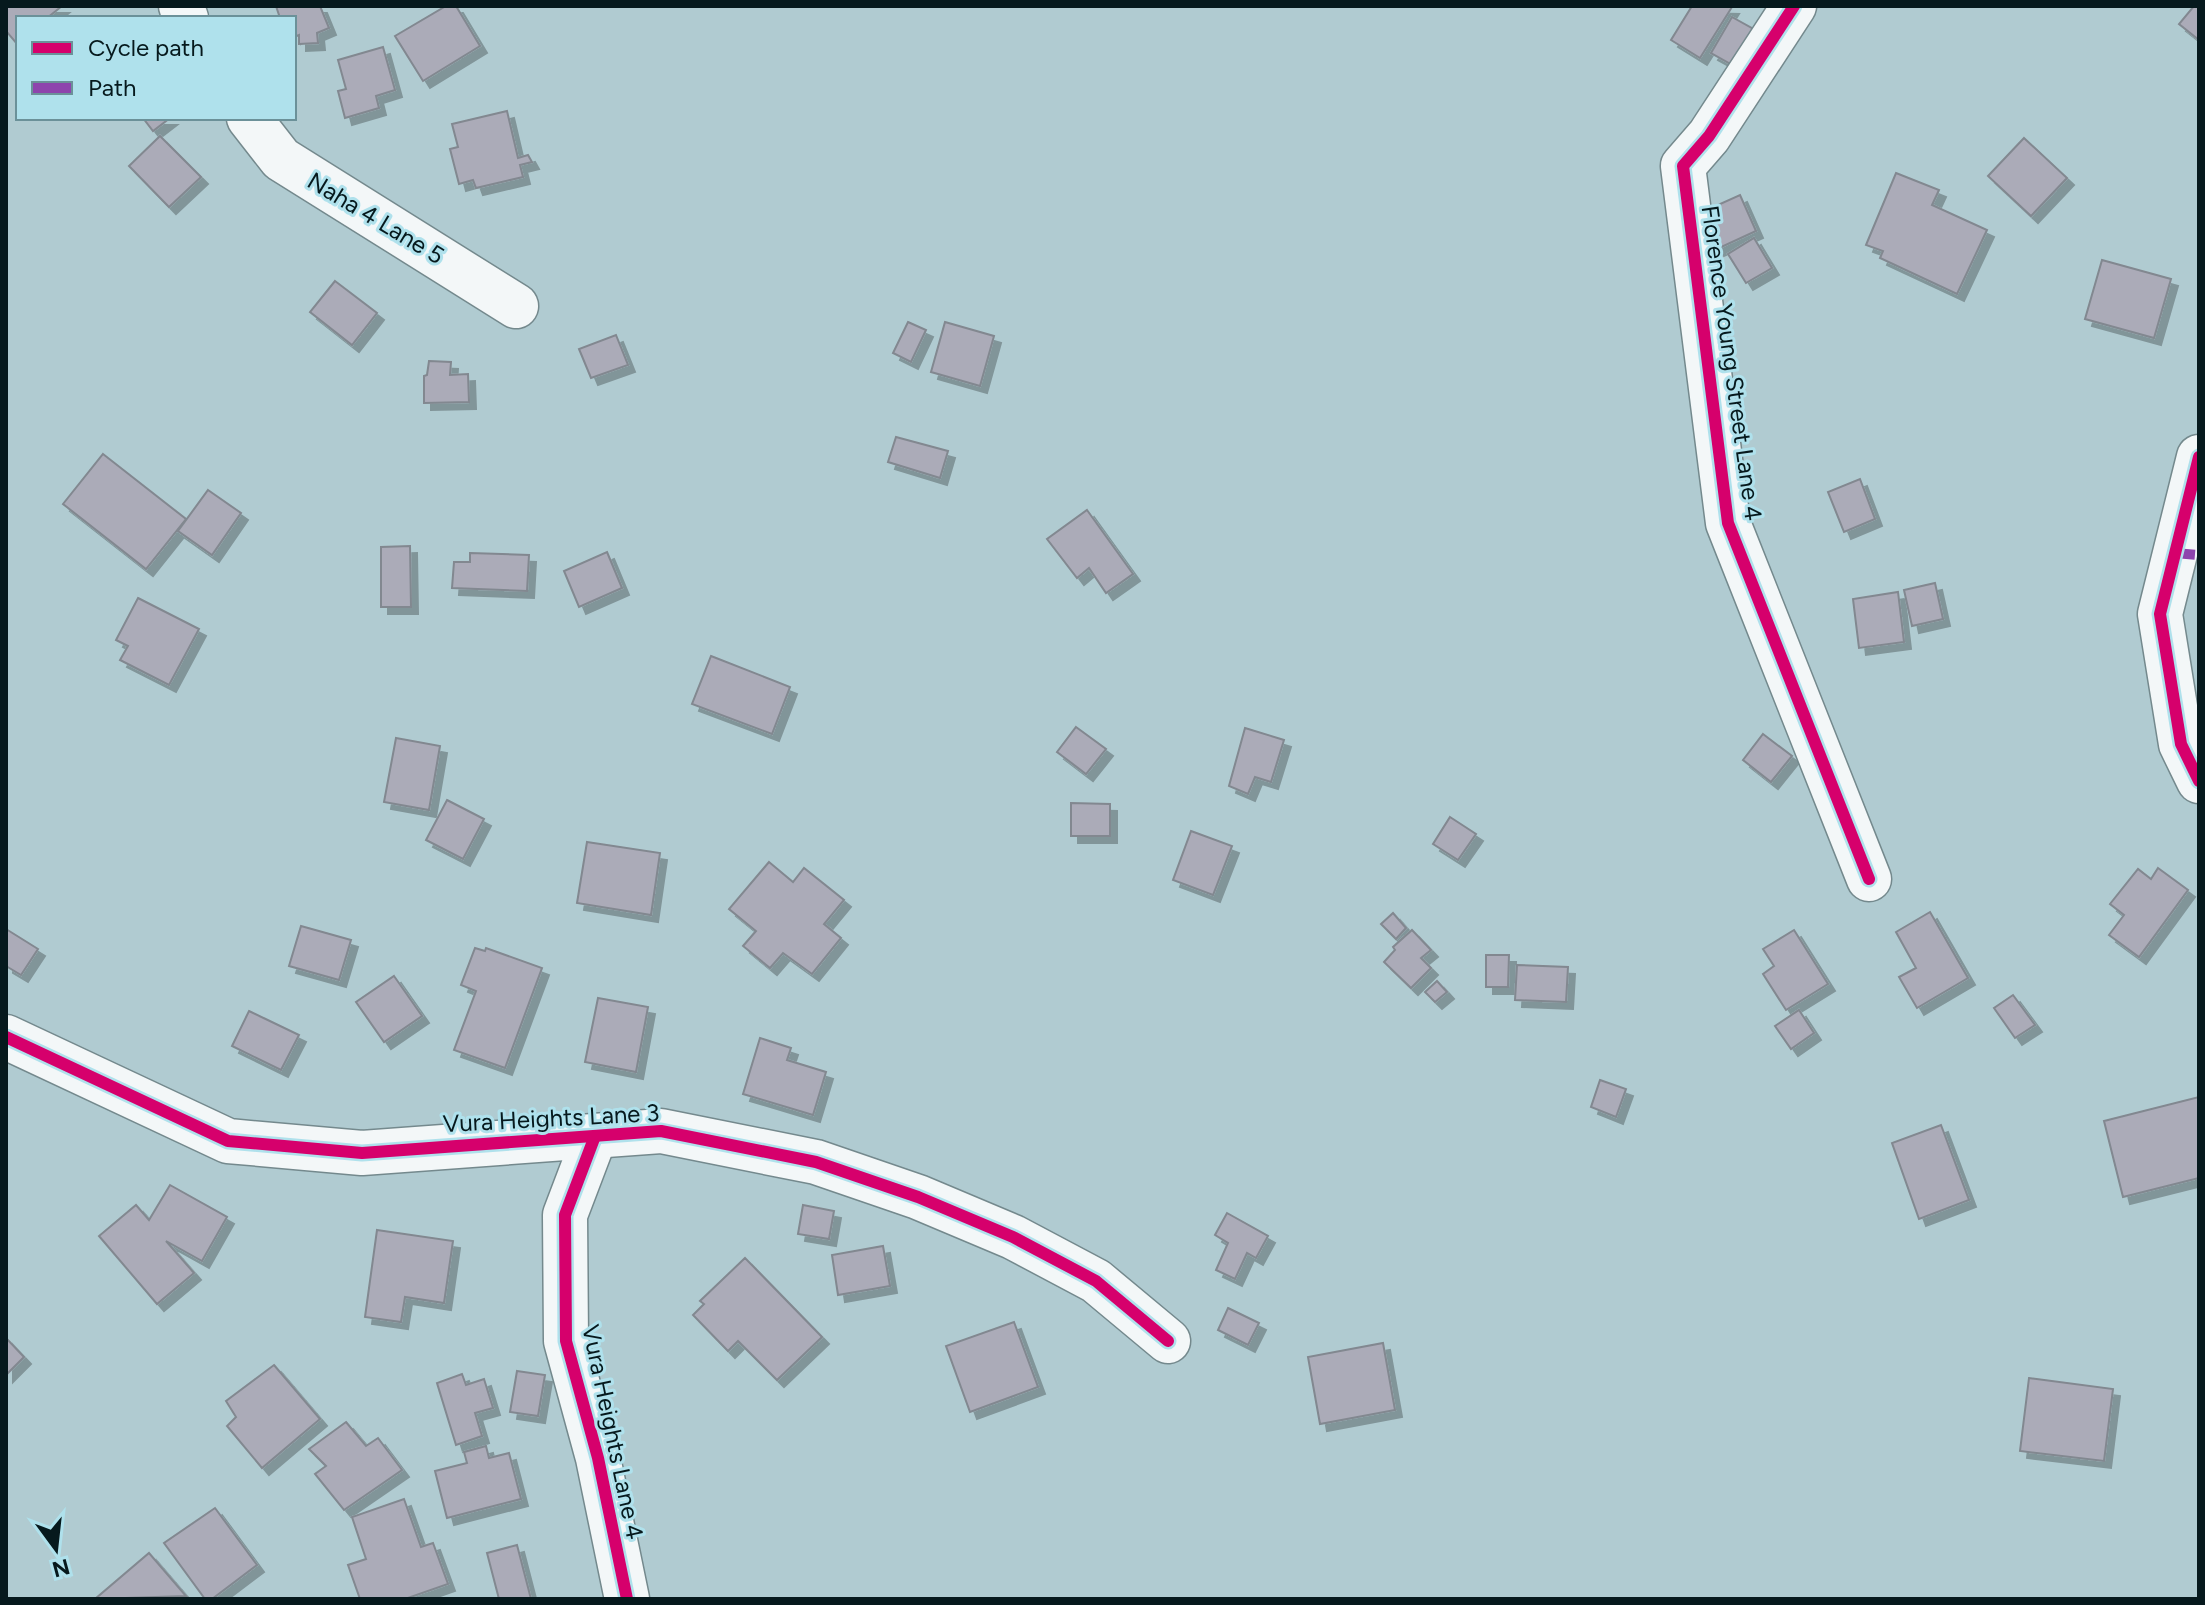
<svg xmlns="http://www.w3.org/2000/svg" width="2205" height="1605" viewBox="0 0 2205 1605" font-family="Figtree,sans-serif">
	<defs>
		<filter id="shadow"><feDropShadow dx="7" dy="7" stdDeviation="0" flood-color="#0004"/></filter>
	</defs>
	<rect width="100%" height="100%" fill="#b0cbd1"/>
	<g fill="#ababb8" stroke="#828890" stroke-width="2" filter="url(#shadow)">
		<polygon points="6,6 62,6 47,18 18,18 17,44 6,31"/>
		<polygon points="276,6 320,6 329,28 317,33 318,43 299,44 299,35 294,37 294,18 280,18"/>
		<polygon points="446,6 456,6 480,46 423,81 395,36"/>
		<polygon points="1692,6 1732,7 1700,58 1671,40"/>
		<polygon points="2194,6 2199,6 2199,40 2179,24"/>
		<polygon points="1732,17 1757,31 1736,67 1711,53"/>
		<polygon points="383,47 395,90 376,96 379,108 345,118 338,91 346,89 338,60"/>
		<polygon points="507,111 518,158 528,155 532,162 520,165 523,177 476,188 473,180 459,184 450,149 458,147 452,124"/>
		<polygon points="143,118 170,118 153,131"/>
		<polygon points="160,136 201,177 169,207 129,166"/>
		<polygon points="2024,138 2067,178 2031,216 1988,176"/>
		<polygon points="1896,173 1939,190 1932,205 1987,230 1957,294 1880,258 1883,251 1866,245"/>
		<polygon points="1740,195 1756,231 1717,249 1700,213"/>
		<polygon points="1754,238 1772,268 1746,283 1728,254"/>
		<polygon points="2102,260 2171,279 2154,338 2085,319"/>
		<polygon points="335,281 377,313 352,345 310,312"/>
		<polygon points="908,322 926,330 911,362 893,353"/>
		<polygon points="945,322 994,336 980,386 931,372"/>
		<polygon points="616,335 628,365 591,378 579,349"/>
		<polygon points="429,361 451,362 450,375 468,374 469,402 424,403 424,376 427,375"/>
		<polygon points="896,437 948,451 940,478 888,462"/>
		<polygon points="103,454 186,519 146,569 63,504"/>
		<polygon points="1860,479 1875,519 1844,532 1828,492"/>
		<polygon points="208,490 241,513 212,555 178,531"/>
		<polygon points="1087,510 1133,574 1106,593 1089,568 1077,578 1047,539"/>
		<polygon points="410,546 411,607 381,607 381,547"/>
		<polygon points="607,552 622,588 579,607 564,571"/>
		<polygon points="470,553 529,555 527,591 452,588 454,562 470,562"/>
		<polygon points="1935,583 1943,619 1912,626 1904,590"/>
		<polygon points="1898,592 1904,642 1859,648 1853,599"/>
		<polygon points="138,598 199,629 169,685 120,660 128,646 116,640"/>
		<polygon points="711,656 790,687 772,734 692,704"/>
		<polygon points="1076,727 1106,749 1086,774 1057,752"/>
		<polygon points="1245,728 1284,740 1271,782 1255,777 1248,794 1229,786"/>
		<polygon points="1763,734 1792,756 1771,782 1743,760"/>
		<polygon points="396,738 440,746 429,810 384,802"/>
		<polygon points="447,800 484,819 463,859 426,840"/>
		<polygon points="1071,803 1110,804 1110,836 1071,836"/>
		<polygon points="1450,817 1476,834 1458,860 1433,844"/>
		<polygon points="1191,831 1232,846 1213,895 1173,880"/>
		<polygon points="587,842 660,853 651,915 577,903"/>
		<polygon points="769,862 793,882 804,868 844,900 824,924 841,938 812,974 783,953 770,968 743,946 756,931 729,909"/>
		<polygon points="2158,868 2188,890 2139,957 2109,935 2124,915 2110,904 2138,869 2151,879"/>
		<polygon points="1930,912 1968,978 1917,1008 1899,977 1916,968 1896,932"/>
		<polygon points="1393,913 1406,928 1396,939 1381,924"/>
		<polygon points="301,926 351,940 339,980 289,966"/>
		<polygon points="6,929 38,949 21,975 6,966"/>
		<polygon points="1412,930 1431,950 1421,958 1431,968 1411,988 1384,962 1395,950 1393,947"/>
		<polygon points="1794,930 1828,984 1786,1010 1763,974 1774,966 1763,949"/>
		<polygon points="475,948 485,951 486,948 542,968 505,1068 454,1050 476,991 461,985"/>
		<polygon points="1486,955 1509,955 1508,987 1486,987"/>
		<polygon points="1517,965 1568,967 1566,1002 1515,1000"/>
		<polygon points="394,976 422,1016 384,1042 356,1002"/>
		<polygon points="1437,981 1447,992 1435,1002 1425,992"/>
		<polygon points="2013,995 2035,1025 2015,1038 1994,1008"/>
		<polygon points="598,998 648,1007 636,1072 585,1062"/>
		<polygon points="1799,1010 1814,1033 1791,1049 1775,1026"/>
		<polygon points="249,1011 299,1035 281,1070 232,1046"/>
		<polygon points="760,1038 791,1048 787,1060 826,1072 813,1115 743,1094"/>
		<polygon points="1600,1080 1626,1089 1616,1117 1591,1107"/>
		<polygon points="2199,1097 2199,1178 2123,1197 2104,1121"/>
		<polygon points="1941,1125 1969,1200 1919,1219 1892,1143"/>
		<polygon points="170,1185 227,1217 202,1261 166,1241 194,1273 157,1304 99,1236 136,1205 149,1220"/>
		<polygon points="803,1205 834,1211 829,1239 798,1234"/>
		<polygon points="1227,1213 1268,1236 1256,1258 1247,1253 1235,1279 1216,1270 1228,1243 1215,1235"/>
		<polygon points="377,1230 453,1241 444,1303 405,1297 401,1322 365,1317"/>
		<polygon points="883,1246 890,1286 838,1295 832,1255"/>
		<polygon points="745,1258 822,1337 777,1380 738,1341 728,1351 693,1315 704,1304 700,1301"/>
		<polygon points="1228,1308 1259,1323 1248,1345 1218,1330"/>
		<polygon points="1014,1322 1038,1387 970,1412 946,1346"/>
		<polygon points="6,1338 24,1357 6,1375"/>
		<polygon points="1383,1343 1395,1410 1320,1424 1308,1357"/>
		<polygon points="274,1365 320,1419 262,1468 227,1426 236,1417 226,1401"/>
		<polygon points="517,1371 545,1375 538,1416 510,1412"/>
		<polygon points="462,1374 466,1385 484,1379 493,1408 475,1413 482,1436 456,1445 437,1383"/>
		<polygon points="2029,1378 2113,1389 2104,1461 2020,1451"/>
		<polygon points="346,1422 366,1446 378,1438 402,1470 344,1510 315,1474 326,1466 309,1449"/>
		<polygon points="486,1446 489,1458 509,1453 521,1499 447,1518 435,1471 467,1463 464,1452"/>
		<polygon points="404,1499 421,1547 433,1543 448,1584 405,1599 360,1599 348,1565 366,1559 352,1517"/>
		<polygon points="215,1508 257,1565 212,1599 205,1599 164,1543"/>
		<polygon points="517,1545 531,1599 499,1599 487,1553"/>
		<polygon points="149,1553 186,1596 95,1599"/>
	</g>
	<g fill="none" stroke-linecap="round" stroke-linejoin="round">
		<defs>
			<g id="minor">
				<polyline points="181,6 186,18"/>
				<polyline points="1794,6 1709,136 1683,166 1728,523 1869,879"/>
				<polyline points="249,118 281,159 516,306"/>
				<polyline points="2199,457 2160,614 2181,744 2199,781"/>
				<polyline points="6,1037 228,1141 362,1153 661,1131 816,1162 918,1197 1013,1237 1096,1281 1168,1341"/>
				<polyline points="595,1136 565,1215 566,1341 598,1458 627,1599"/>
			</g>
		</defs>
		<use href="#minor" stroke="#74898d" stroke-width="47"/>
		<use href="#minor" stroke="#f3f7f8" stroke-width="44"/>
		<polyline stroke="#8e44ad" stroke-width="10" stroke-dasharray="20 10" stroke-linecap="butt" points="2175,553 2199,555"/>
		<defs>
			<g id="cycleway">
				<polyline points="1794,6 1709,136 1683,166 1728,523 1869,879"/>
				<polyline points="2199,457 2160,614 2181,744 2199,781"/>
				<polyline points="6,1037 228,1141 362,1153 661,1131 816,1162 918,1197 1013,1237 1096,1281 1168,1341"/>
				<polyline points="595,1136 565,1215 566,1341 598,1458 627,1599"/>
			</g>
		</defs>
		<use href="#cycleway" stroke="#afe1ec" stroke-width="17"/>
		<use href="#cycleway" stroke="#d6006c" stroke-width="12"/>
	</g>
	<g text-anchor="middle" dominant-baseline="central" stroke-width="6" stroke-linejoin="round" paint-order="stroke">
		<g font-size="24" fill="#06191d" stroke="#afe1ec">
			<text transform="translate(376 218) rotate(31)">Naha 4 Lane 5</text>
			<text transform="translate(1732 363) rotate(82)">Florence Young Street Lane 4</text>
			<text transform="translate(551 1118) rotate(-3)">Vura Heights Lane 3</text>
			<text transform="translate(613 1432) rotate(78)">Vura Heights Lane 4</text>
		</g>
	</g>
	<rect width="2205" height="1605" fill="none" stroke="#06191d" stroke-width="16"/>
	<rect x="16" y="16" width="280" height="104" fill="#afe1ec" stroke="#6b9199" stroke-width="2"/>
	<rect x="32" y="42" width="40" height="12" fill="#d6006c" stroke="#6b9199" stroke-width="2"/>
	<text x="88" y="56" font-size="24" fill="#06191d">Cycle path</text>
	<rect x="32" y="82" width="40" height="12" fill="#8e44ad" stroke="#6b9199" stroke-width="2"/>
	<text x="88" y="96" font-size="24" fill="#06191d">Path</text>
	<g transform="translate(56 1549) rotate(165)" stroke="#afe1ec" stroke-width="6" paint-order="stroke">
	<path d="M0-6L14 30L0 20L-14 30Z" fill="#06191d"/>
	<text y="-12" font-size="22" font-weight="bold" text-anchor="middle" fill="#06191d">N</text>
	</g>
</svg>
